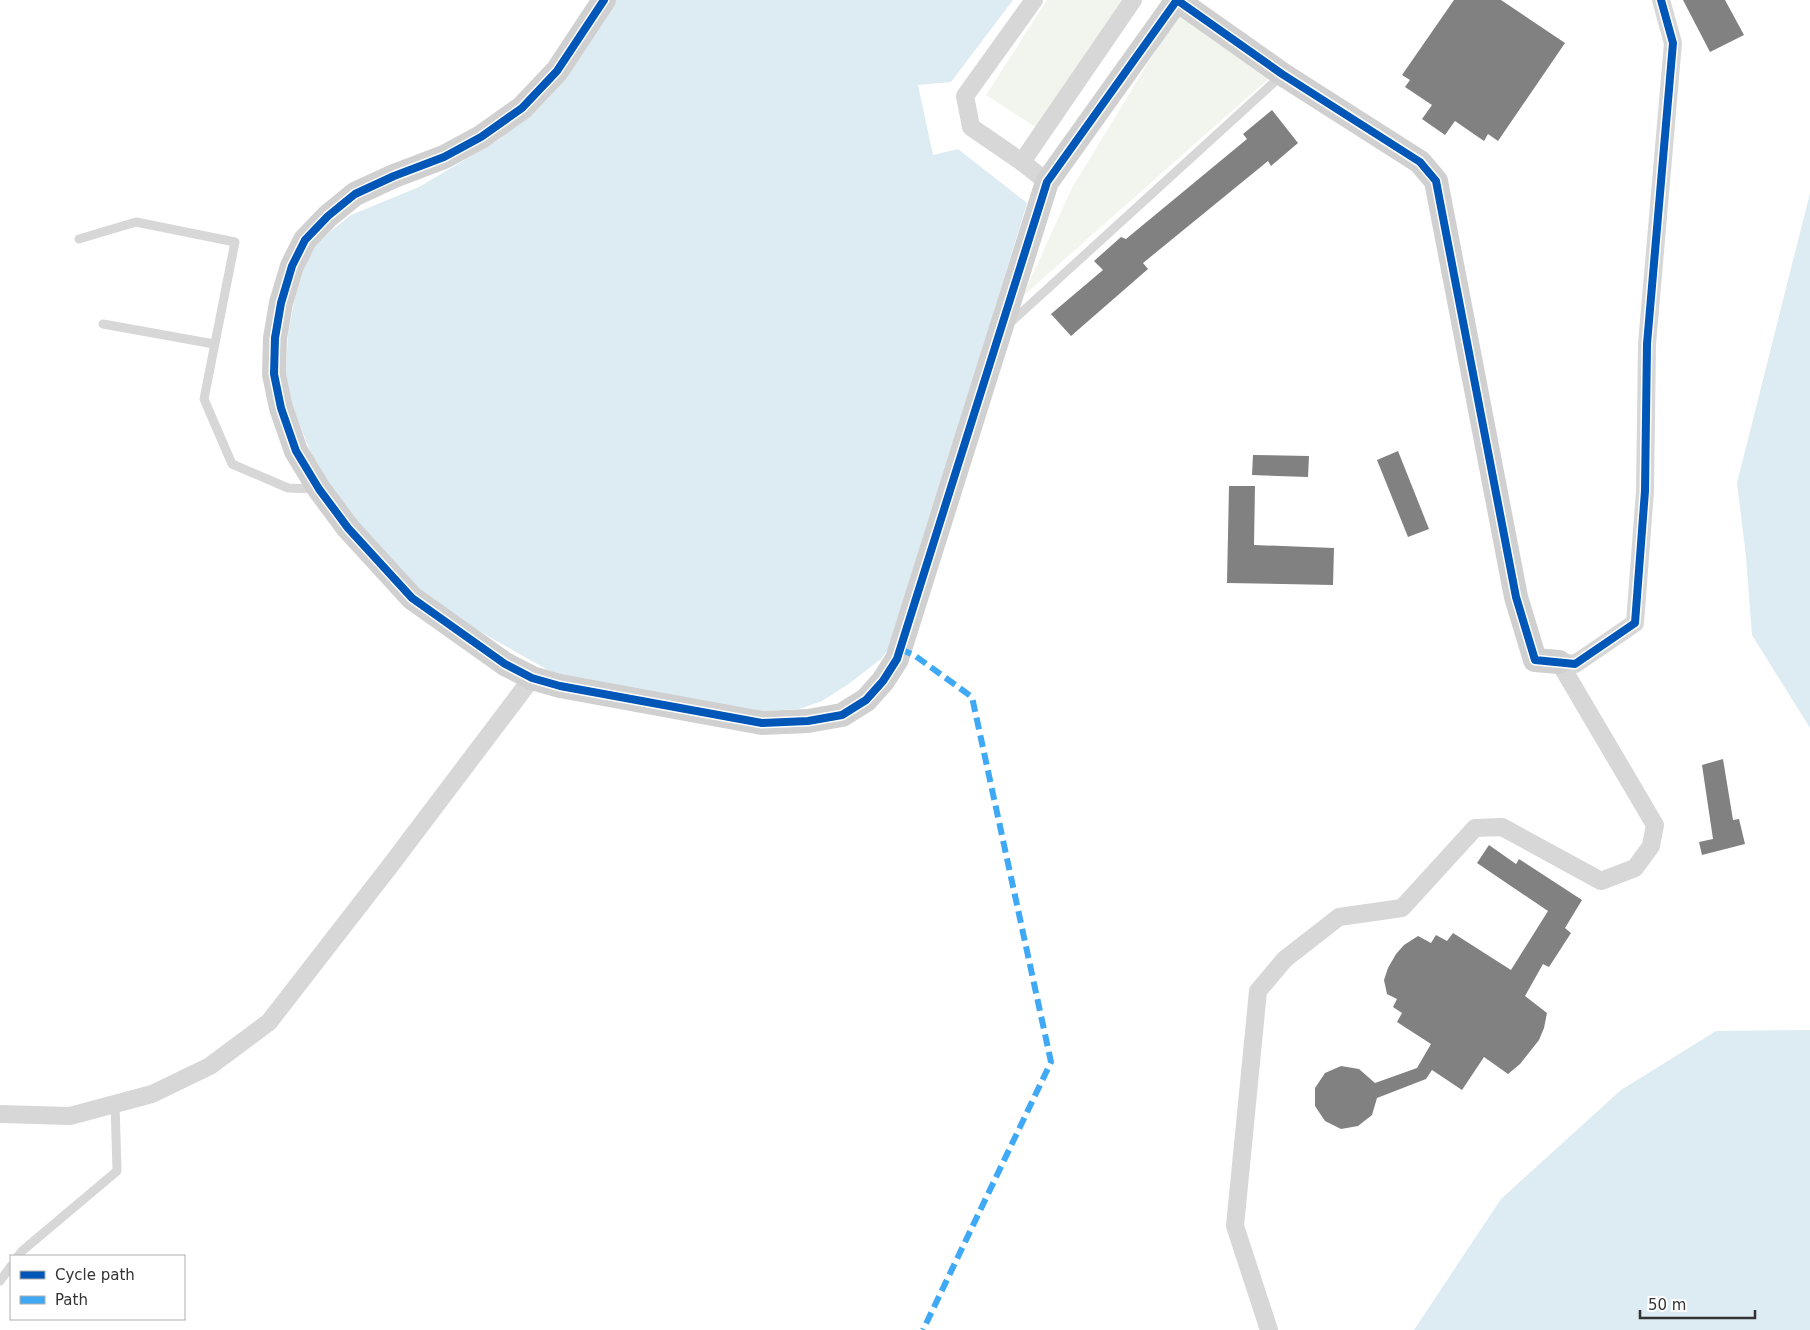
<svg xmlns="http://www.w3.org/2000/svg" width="1810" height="1330" viewBox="0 0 1810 1330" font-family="'DejaVu Sans',sans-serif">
	<rect width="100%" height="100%" fill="#fff"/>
	<g fill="#f1f5ed">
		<polygon points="1047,0 1123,0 1040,130 986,95"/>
		<polygon points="1179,12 1269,78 1023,296 1072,188"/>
	</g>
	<g fill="#ddebf3">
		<polygon points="613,0 1013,0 951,82 918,85 933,155 958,149 1027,203 893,643 881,659 850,683 822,701 799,709 761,711 580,680 548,670 493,639 430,602 353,521 316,465 293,409 286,373 288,333 295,298 305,265 315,247 331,231 351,215 419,187 500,139 530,113"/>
		<polygon points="1810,193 1810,728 1752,635 1746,556 1737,483"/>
		<polygon points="1810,1030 1810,1330 1414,1330 1501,1199 1621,1090 1716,1031"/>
	</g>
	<g fill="#818181">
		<polygon points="1454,0 1501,0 1565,43 1498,141 1488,134 1484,141 1455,121 1445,135 1422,119 1432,105 1405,87 1410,80 1402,75"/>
		<polygon points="1683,0 1725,0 1744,35 1710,52"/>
		<polygon points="1272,110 1298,143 1271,166 1268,161 1143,263 1148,269 1071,336 1051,314 1103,270 1094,261 1121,237 1126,239 1247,139 1243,134"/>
		<polygon points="1398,451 1429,529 1408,537 1377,460"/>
		<polygon points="1253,455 1309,456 1308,477 1252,475"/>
		<polygon points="1229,486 1255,486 1254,545 1334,548 1333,585 1227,583"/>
		<polygon points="1723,759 1733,820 1739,819 1745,844 1702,855 1699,842 1713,839 1702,765"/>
		<polygon points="1489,845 1516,864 1519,859 1582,900 1565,928 1571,933 1549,967 1543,964 1525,996 1547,1013 1544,1028 1539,1040 1520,1064 1508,1074 1484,1057 1462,1090 1432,1070 1426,1079 1377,1098 1372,1115 1358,1126 1341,1129 1325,1121 1315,1106 1315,1088 1325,1073 1341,1066 1359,1069 1375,1083 1417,1068 1431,1044 1397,1022 1402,1013 1393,1007 1397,999 1387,994 1384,980 1388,968 1396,954 1404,945 1418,936 1431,943 1436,935 1447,941 1453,933 1511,970 1548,911 1477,863"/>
	</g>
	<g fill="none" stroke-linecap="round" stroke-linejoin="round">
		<g stroke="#d7d7d7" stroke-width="9">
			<polyline points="79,239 136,222 235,242 204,399 232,464 288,488 315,489"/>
			<polyline points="1010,323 1281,76"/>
			<polyline points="103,324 214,344"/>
			<polyline points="18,1256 22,1251 117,1171 115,1103"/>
			<polyline points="0,1281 11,1266"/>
		</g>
		<g stroke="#d7d7d7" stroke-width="18">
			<polyline points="1034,0 965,96 971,127 1022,162 1047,182"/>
			<polyline points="1022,162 1133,0"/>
			<polyline points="1559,662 1575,664 1635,623 1645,491 1647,344 1673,43 1661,0"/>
			<polyline points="0,1114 70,1116 152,1094 210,1066 269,1022 390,866 532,678"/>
			<polyline points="1269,1330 1235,1226 1258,991 1285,959 1339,917 1402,908 1475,828 1502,827 1601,881 1635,868 1651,846 1655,825 1559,662"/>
		</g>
		<g stroke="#d0d0d0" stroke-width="24">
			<polyline points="604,0 557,71 522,108 481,137 444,157 394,176 355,194 328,216 305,240 292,266 281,303 275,338 274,374 281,408 296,451 319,489 348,528 412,598 505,664 532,678 560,686 762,723 808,721 842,715 866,700 883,681 897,659 1047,182 1177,0"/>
			<polyline points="1177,0 1282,74 1420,162 1436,181 1516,597 1535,660 1559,662"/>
		</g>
		<polyline stroke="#3fa9f5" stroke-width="6" stroke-dasharray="12 6" stroke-linecap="butt" points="900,649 914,655 972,697 1051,1062 923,1330"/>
		<defs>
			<g id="cycleway">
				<polyline points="604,0 557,71 522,108 481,137 444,157 394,176 355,194 328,216 305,240 292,266 281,303 275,338 274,374 281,408 296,451 319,489 348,528 412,598 505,664 532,678 560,686 762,723 808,721 842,715 866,700 883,681 897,659 1047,182 1177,0"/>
				<polyline points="1177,0 1282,74 1420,162 1436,181 1516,597 1535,660 1575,664 1635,623 1645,491 1647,344 1673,43 1661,0"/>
			</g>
		</defs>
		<use href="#cycleway" stroke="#fff" stroke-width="11"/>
		<use href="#cycleway" stroke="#0057b8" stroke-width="8"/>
	</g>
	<rect x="10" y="1255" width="175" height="65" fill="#ffffff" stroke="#adadad"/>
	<rect x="20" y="1271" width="25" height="8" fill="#0057b8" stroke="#adadad"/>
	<text x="55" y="1280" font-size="15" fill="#333333">Cycle path</text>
	<rect x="20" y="1296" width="25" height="8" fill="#3fa9f5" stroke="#adadad"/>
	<text x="55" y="1305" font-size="15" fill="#333333">Path</text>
	<path d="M1640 1310v8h115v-8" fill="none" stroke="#333333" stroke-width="2.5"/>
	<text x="1648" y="1310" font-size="15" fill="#333333" stroke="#ffffff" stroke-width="4" paint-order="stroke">50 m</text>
</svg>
